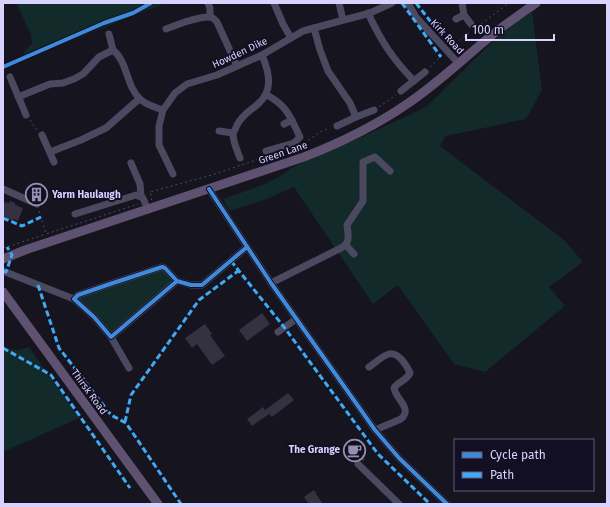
<svg xmlns="http://www.w3.org/2000/svg" width="610" height="507" viewBox="0 0 610 507" font-family="'Fira Sans',sans-serif">
	<rect width="100%" height="100%" fill="#16141e"/>
	<g fill="#132a2a">
		<polygon points="16,3 165,3 26,59 24,52 32,44 31,34"/>
		<path d="M532,12l10,78 -16,29 -80,17 -6,10 123,93 20,23 -34,25 16,19 -80,66 -31,-8 -56,-79 -25,19 -79,-117 -30,13 -34,11 -7,-12c17,-6 56,-18 68,-31l73,-32 62,-29 64,-63 29,-24z"/>
		<polygon points="162,269 172,280 171,282 111,332 80,300 80,297"/>
		<polygon points="29,347 79,418 3,452 3,348 18,350"/>
	</g>
	<g fill="#343140">
		<polygon points="10,201 15,203 15,205 23,208 18,221 13,219 12,221 3,215 3,207 5,202 9,203"/>
		<polygon points="262,313 270,324 247,341 239,330"/>
		<polygon points="205,324 212,334 210,335 225,356 212,365 197,344 192,348 185,338"/>
		<polygon points="288,393 294,400 272,417 269,414 252,426 247,419 263,407 265,410"/>
		<polygon points="352,439 364,450 360,454 365,459 363,461 358,459 348,450 352,447 348,443"/>
		<polygon points="314,490 317,494 316,494 323,504 309,504 304,497"/>
	</g>
	<g fill="none" stroke-linecap="round" stroke-linejoin="round">
		<g stroke="#44505e" stroke-width="1" stroke-dasharray="2 3" stroke-linecap="butt">
			<polyline points="104,23 106,28"/>
			<polyline points="477,27 509,3"/>
			<polyline points="452,47 471,31"/>
			<polyline points="6,66 8,71"/>
			<polyline points="430,67 442,55"/>
			<polyline points="379,107 396,95"/>
			<polyline points="30,120 37,130"/>
			<polyline points="304,143 322,131 330,128"/>
			<polyline points="151,200 152,199 150,192 215,174 265,157"/>
			<polyline points="39,211 46,234 138,204"/>
			<polyline points="3,247 7,247 46,234"/>
		</g>
		<g stroke="#4a495f" stroke-width="7">
			<polyline points="208,3 210,8 210,17"/>
			<polyline points="274,3 283,24 291,38"/>
			<polyline points="339,3 343,20"/>
			<polyline points="408,3 416,17 459,64"/>
			<polyline points="462,3 464,15 471,24"/>
			<path d="M368,13c13,28 24,45 46,68"/>
			<polyline points="456,19 464,15"/>
			<polyline points="314,28 320,50 328,71 350,103 356,117 337,126"/>
			<path d="M166,29c10,-4 33,-13 44,-12 3,0 5,3 7,5l20,44"/>
			<polyline points="109,34 113,50"/>
			<polyline points="10,77 26,115"/>
			<polyline points="401,91 425,72"/>
			<path d="M18,97l32,-13 13,-1 11,-4 9,-5 16,-17 14,-7c15,12 13,36 27,49 6,6 15,8 23,11"/>
			<polyline points="356,117 374,110"/>
			<polyline points="284,124 292,120"/>
			<polyline points="219,131 233,133"/>
			<polyline points="42,135 54,162"/>
			<path d="M266,151l28,-8 6,-6c-10,-21 -13,-31 -33,-42"/>
			<polyline points="50,152 81,140 106,128 139,99"/>
			<path d="M240,158c-3,-8 -7,-16 -7,-24 1,-3 3,-6 4,-9 5,-10 13,-14 21,-21 16,-14 11,-32 4,-49"/>
			<polyline points="131,163 140,184 141,196"/>
			<polyline points="173,174 159,145 159,126 163,110 175,93 187,84 217,75 262,55 303,31 370,13 392,3"/>
			<polyline points="3,189 37,204"/>
			<polyline points="209,189 271,283 375,430 399,458 447,504"/>
			<polyline points="75,214 136,195 143,198 148,210"/>
			<polyline points="346,245 354,254"/>
			<polyline points="3,271 74,299"/>
			<polyline points="177,281 111,337 94,317 74,299 78,295 110,284 162,267 165,268 177,281 191,285 202,285 247,247"/>
			<path d="M271,283l70,-35c10,-6 7,-13 6,-23l16,-24v-39l12,-5 15,14"/>
			<polyline points="278,332 296,319"/>
			<polyline points="111,337 129,368"/>
			<path d="M369,367c6,-4 13,-11 20,-13 10,-2 18,12 21,19 -3,7 -12,9 -16,15 2,12 19,20 7,31l-26,11"/>
			<polyline points="358,464 399,504"/>
		</g>
		<g stroke="#5e5270" stroke-width="9">
			<path d="M3,259l22,-9 279,-93c36,-14 71,-31 103,-53 30,-20 57,-46 85,-69 14,-11 30,-22 44,-32"/>
			<polyline points="3,292 158,504"/>
		</g>
		<g stroke="#3fa9f5" stroke-width="3" stroke-dasharray="6 3" stroke-linecap="butt">
			<polyline points="402,3 441,57"/>
			<polyline points="416,3 438,31 454,45"/>
			<polyline points="3,218 22,226 41,217"/>
			<polyline points="231,261 284,327 378,454 430,504"/>
			<polyline points="3,271 6,272 12,255 7,247"/>
			<polyline points="38,285 59,348 111,415 126,423 181,504"/>
			<polyline points="3,348 51,375 130,488"/>
			<polyline points="125,422 131,395 199,300 238,271"/>
		</g>
		<defs>
			<g id="cycleway">
				<polyline points="3,67 104,23 133,13 151,3"/>
				<polyline points="209,189 271,283 375,430 399,458 447,504"/>
				<polyline points="177,281 111,337 94,317 74,299 78,295 110,284 162,267 165,268 177,281 191,285 202,285 247,247"/>
			</g>
		</defs>
		<use href="#cycleway" stroke="#120f23" stroke-width="6"/>
		<use href="#cycleway" stroke="#408adc" stroke-width="4"/>
	</g>
	<defs>
		<symbol id="building-ring" viewBox="-11 -11 22 22"><circle r="9.5" fill="#120f23" stroke="#9490b0" stroke-width="1.5"/><path d="M-4-6H4V6H1V3H-1V6H-4ZM-2.5-4.3h1.7v1.8h-1.7ZM.8-4.3h1.7v1.8H.8ZM-2.5-1h1.7V.8h-1.7ZM.8-1h1.7V.8H.8Z" fill="#9490b0"/></symbol>
		<symbol id="cafe-ring" viewBox="-11 -11 22 22"><circle r="9.5" fill="#120f23" stroke="#9490b0" stroke-width="1.5"/><path d="M-5.5-4.5H6V0H3Q3 3.5 0 3.5H-2.5Q-5.5 3.5-5.5 0ZM3-3.2v2h1.7v-2ZM-6 4.5H4V6H-6Z" fill="#9490b0"/></symbol>
	</defs>
	<g fill-rule="evenodd">
		<use href="#building-ring" x="24" y="182" width="25" height="25"/>
		<use href="#cafe-ring" x="342" y="438" width="25" height="25"/>
	</g>
	<g text-anchor="middle" dominant-baseline="central" stroke-width="4" stroke-linejoin="round" paint-order="stroke">
		<g font-size="10" fill="#d8d2fe" stroke="#120f23">
			<text transform="translate(447 37) rotate(47)">Kirk Road</text>
			<text transform="translate(240 53) rotate(-25)">Howden Dike</text>
			<text transform="translate(283 153) rotate(-19)">Green Lane</text>
			<text transform="translate(89 392) rotate(54)">Thirsk Road</text>
		</g>
		<g font-size="10" font-weight="bold" fill="#d8d2fe" stroke="#120f23" text-anchor="start">
			<text x="52" y="195">Yarm Haulaugh</text>
			<text x="340" y="450" text-anchor="end">The Grange</text>
		</g>
	</g>
	<rect width="610" height="507" fill="none" stroke="#d8d2fe" stroke-width="8"/>
	<rect x="454" y="439" width="140" height="52" fill="#120f23" stroke="#615d7b"/>
	<rect x="462" y="452" width="20" height="6" fill="#408adc" stroke="#615d7b"/>
	<text x="490" y="459" font-size="12" fill="#d8d2fe">Cycle path</text>
	<rect x="462" y="472" width="20" height="6" fill="#3fa9f5" stroke="#615d7b"/>
	<text x="490" y="479" font-size="12" fill="#d8d2fe">Path</text>
	<path d="M466 34v6h88v-6" fill="none" stroke="#d8d2fe" stroke-width="2"/>
	<text x="472" y="34" font-size="12" fill="#d8d2fe" stroke="#120f23" stroke-width="3" paint-order="stroke">100 m</text>
</svg>
